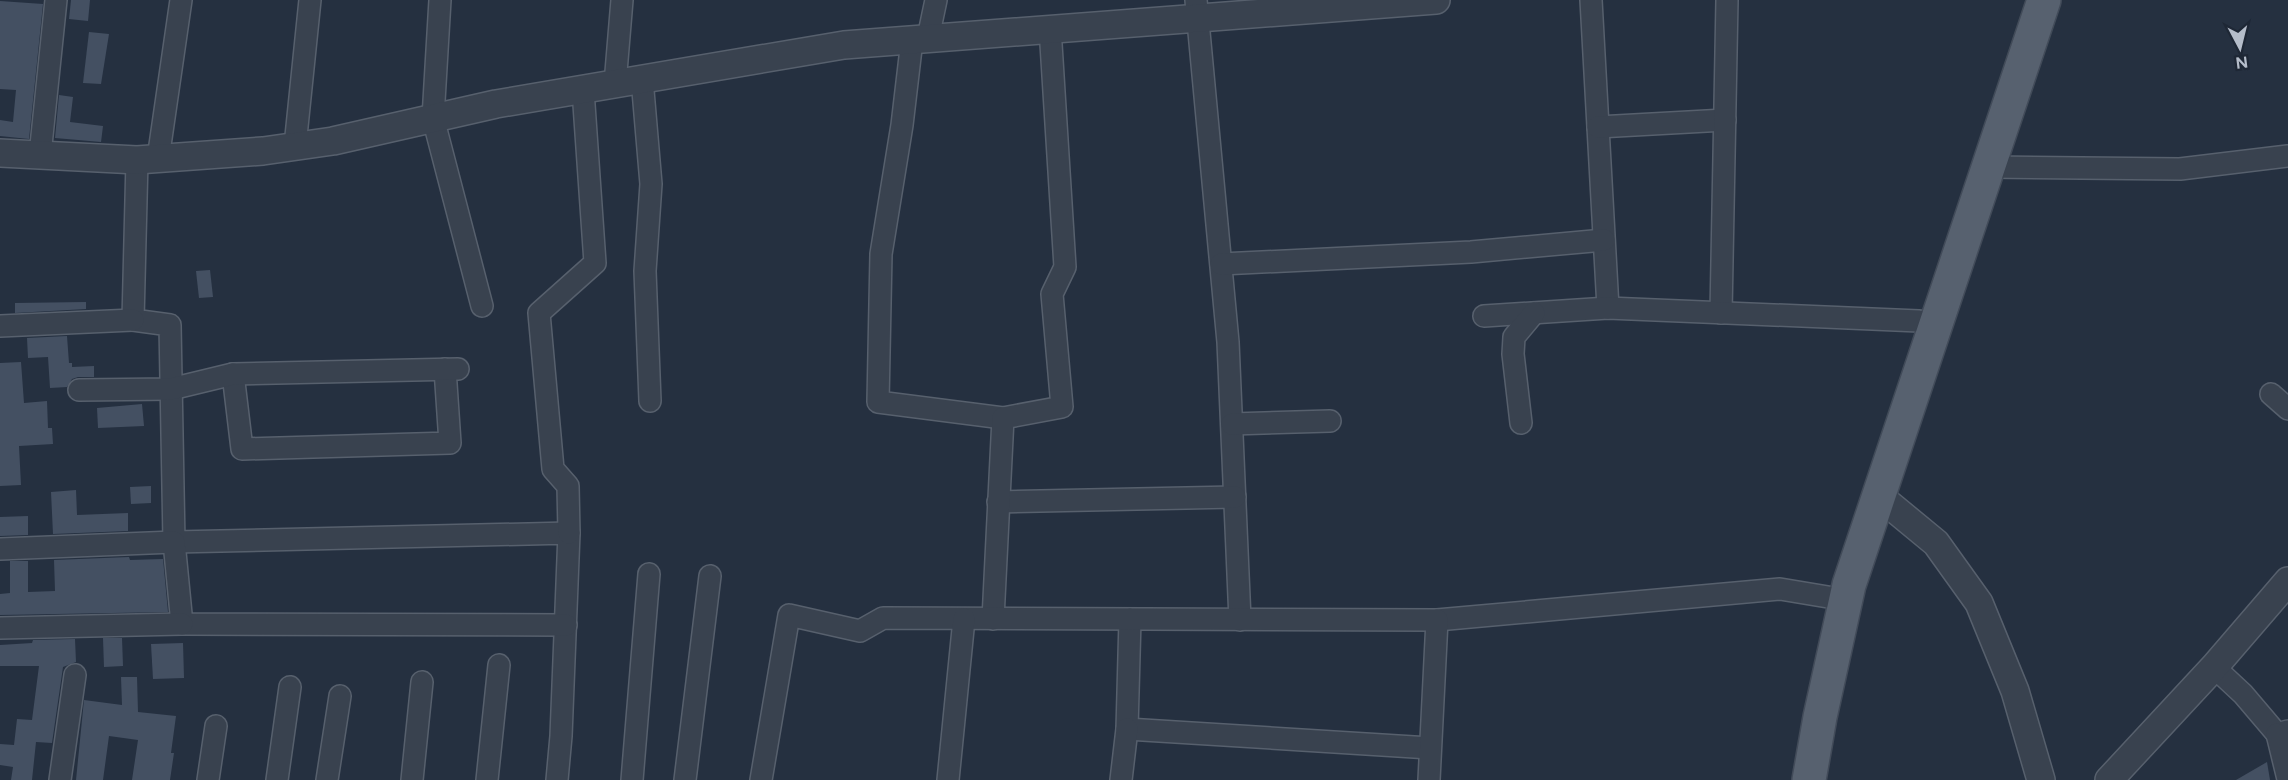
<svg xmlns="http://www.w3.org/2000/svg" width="2288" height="780" viewBox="0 0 2288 780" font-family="Figtree,sans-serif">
	<rect width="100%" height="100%" fill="#253040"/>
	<g fill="#445062">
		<polygon points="71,0 90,0 88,21 69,19"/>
		<polygon points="0,1 43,4 29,139 0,136 0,120 13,122 16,90 0,89"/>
		<polygon points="89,32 109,34 101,84 83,83"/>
		<polygon points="59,95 73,97 70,122 103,126 101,142 55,138"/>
		<polygon points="210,270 213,297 199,298 196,271"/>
		<polygon points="86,302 86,309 15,313 15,303"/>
		<polygon points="67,336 69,363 72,363 72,367 94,366 94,377 78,377 72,379 67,387 50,388 48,357 28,358 27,338"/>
		<polygon points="21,362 24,403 47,401 48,428 52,428 53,444 19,446 21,485 0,486 0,363"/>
		<polygon points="142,404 144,426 98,428 97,408"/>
		<polygon points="151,486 151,503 131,504 130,487"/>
		<polygon points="76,490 77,515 128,513 128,531 53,534 51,492"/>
		<polygon points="28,516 28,535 0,536 0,517"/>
		<polygon points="129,557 130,560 163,559 168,612 0,615 0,594 10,593 10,561 28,561 28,592 55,591 54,560"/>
		<polygon points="103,638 122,638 123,666 104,667"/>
		<polygon points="75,639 76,662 63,667 52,743 36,742 32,780 11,780 13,767 0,765 0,744 14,745 17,719 32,720 39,666 0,666 0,645 32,643 33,640"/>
		<polygon points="183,643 184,678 153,679 151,644"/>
		<polygon points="121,677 137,677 138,712 176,716 171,753 174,753 170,780 132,780 138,740 109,736 103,780 76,780 84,700 122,705"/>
		<polygon points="2267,762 2270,780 2236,780"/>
	</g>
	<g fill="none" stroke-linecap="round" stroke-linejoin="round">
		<defs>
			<g id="minor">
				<polyline points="440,0 433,118 482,306"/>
				<polyline points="1196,0 1228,342 1240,620"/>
				<polyline points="1591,0 1608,308"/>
				<polyline points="928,38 936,0"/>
				<polyline points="912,40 902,125 881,254 878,402 1003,418"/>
				<polyline points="642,79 651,184 645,271 650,401"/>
				<polyline points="615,84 622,0"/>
				<polyline points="1598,127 1725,120"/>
				<polyline points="295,146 310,0"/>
				<polyline points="40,155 56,0"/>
				<polyline points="158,159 181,0"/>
				<polyline points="137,160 133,320 170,325 174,542 569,533 561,736 557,780"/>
				<polyline points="1989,167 2180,169 2288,156"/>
				<polyline points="1221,264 1471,252 1604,240"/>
				<polyline points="1721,313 1727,0"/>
				<polyline points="1484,316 1608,308 1919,321"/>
				<polyline points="0,326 133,320"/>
				<polyline points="233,374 242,449 450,443 445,369"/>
				<polyline points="79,390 171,389 233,374 458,369"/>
				<polyline points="2271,394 2288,409"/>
				<polyline points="1521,423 1513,354 1514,337 1534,313"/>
				<polyline points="1232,424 1330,421"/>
				<polyline points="998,502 1235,497"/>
				<polyline points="569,533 568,486 553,469 539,313 595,263 583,90"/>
				<polyline points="0,549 174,542 182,624 566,625"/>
				<polyline points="993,619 1003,418 1062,407 1052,294 1065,267 1050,28"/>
				<polyline points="1130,619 1127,729 1430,748"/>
				<polyline points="1437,620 1780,589 1846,600"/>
				<polyline points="0,628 182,624"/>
				<polyline points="2214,667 2243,694 2277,734 2288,731"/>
				<polyline points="2277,734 2288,779"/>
				<polyline points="60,780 75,675"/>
				<polyline points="208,780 216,726"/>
				<polyline points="277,780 290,687"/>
				<polyline points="327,780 340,696"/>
				<polyline points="412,780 422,682"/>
				<polyline points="487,780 499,665"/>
				<polyline points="632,780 649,574"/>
				<polyline points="685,780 710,576"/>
				<polyline points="761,780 789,615 860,631 883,618 1437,620 1429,780"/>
				<polyline points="948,780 964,619"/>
				<polyline points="1121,780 1127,729"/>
			</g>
			<g id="tertiary">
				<polyline points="0,153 137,160 263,151 333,141 496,104 844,45 1436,0"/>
				<polyline points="1879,496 1936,543 1979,603 2015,691 2041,780"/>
				<polyline points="2109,780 2214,667 2288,581"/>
			</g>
			<polyline id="primary" points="1809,780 1820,717 1849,585 2044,0"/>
		</defs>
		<use href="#minor" stroke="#57606d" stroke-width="24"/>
		<use href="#tertiary" stroke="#57606d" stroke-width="30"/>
		<use href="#primary" stroke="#424b59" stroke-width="36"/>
		<use href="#minor" stroke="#39424f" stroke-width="21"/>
		<use href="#tertiary" stroke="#39424f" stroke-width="27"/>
		<use href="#primary" stroke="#57616f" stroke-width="33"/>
	</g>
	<g transform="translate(2240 48) rotate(173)" stroke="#1e2735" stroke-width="4.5" paint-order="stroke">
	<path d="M0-4.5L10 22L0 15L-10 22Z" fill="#b5bdca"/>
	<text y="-9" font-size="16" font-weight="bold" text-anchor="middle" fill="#b5bdca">N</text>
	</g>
</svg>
